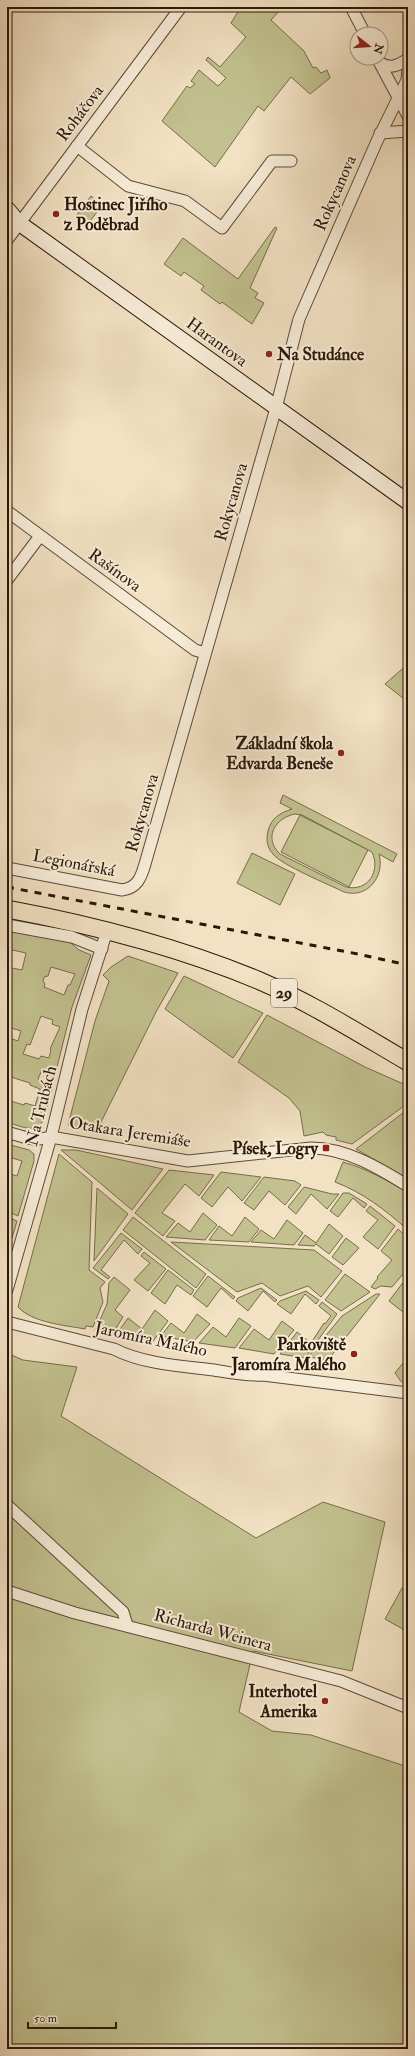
<svg xmlns="http://www.w3.org/2000/svg" width="415" height="2056" viewBox="0 0 415 2056" font-family="'IM FELL Double Pica',serif">
	<rect width="100%" height="100%" fill="#f2e1c3"/>
	<filter id="stains"><feTurbulence type="fractalNoise" baseFrequency=".005" numOctaves="4"/><feColorMatrix values="0 0 0 0 .2 0 0 0 0 .09 0 0 0 0 .02 0 0 0 .5 -.17"/></filter>
	<radialGradient id="worn" r=".72"><stop offset=".6" stop-color="#630" stop-opacity="0"/><stop offset="1" stop-color="#630" stop-opacity=".3"/></radialGradient>
	<g fill="#c2c18f" stroke="#766c4c" fill-rule="evenodd">
		<polygon points="241,7 283,7 271,20 304,51 313,68 316,67 321,73 327,70 330,78 310,94 291,77 264,111 258,106 215,167 162,121 187,86 190,88 195,84 191,81 199,70 218,86 226,78 206,60 208,57 220,67 246,37 231,23"/>
		<polygon points="91,196 102,205 88,224 76,216"/>
		<polygon points="275,227 277,228 250,288 258,293 255,298 264,303 252,324 222,302 220,304 201,290 204,286 184,272 181,276 164,264 183,238 238,279"/>
		<polygon points="408,664 408,702 385,684"/>
		<path d="M283,795l114,59 -4,8 -14,-8c6,22 -11,45 -35,38 -14,-7 -63,-27 -71,-38 -6,-6 -7,-15 -5,-23 3,-13 12,-18 24,-22l-12,-6zM295,814l7,1 70,37c9,19 -4,40 -26,35l-66,-33c-17,-16 -5,-36 15,-40z"/>
		<polygon points="300,815 368,850 349,887 281,852"/>
		<polygon points="252,853 295,874 280,905 237,883"/>
		<path d="M7,929l60,11 12,10 12,5 -19,52 -17,68 -13,-5 -4,9 15,6 -9,34c-8,16 -24,7 -37,3v-22l17,5 1,-2 10,3 5,-17 -10,-4v-2l-19,-6 -4,7v-47l11,4 3,-10 -13,-4 -1,3v-63l15,3 4,-17 -18,-4 -1,2zM51,967l24,7 -5,11h-2l-4,10 -20,-8 1,-3 -2,-3 1,-4 4,-1zM41,1016l12,4 -1,4 8,3 -10,22 1,1 -2,8 -8,-2 -2,3 -16,-5 4,-10 3,1z"/>
		<polygon points="128,956 178,973 156,1012 97,1130 90,1131 68,1125 95,1021 109,981 103,975 111,967"/>
		<polygon points="184,976 263,1013 233,1058 165,1009"/>
		<polygon points="267,1015 365,1067 408,1086 408,1103 352,1144 336,1140 336,1137 326,1135 323,1132 304,1136 300,1111 289,1098 238,1062"/>
		<polygon points="408,1109 408,1179 356,1149"/>
		<polygon points="7,1144 29,1150 34,1154 34,1161 18,1216 7,1211 10,1198 7,1196 7,1173 17,1176 22,1161 9,1157 10,1155 7,1154"/>
		<polygon points="61,1150 76,1150 163,1169 132,1210"/>
		<path d="M59,1154l33,28 -3,88 16,12 -5,6 3,14 -10,25 -7,-1 -1,3c-21,-4 -52,-6 -67,-22z"/>
		<path d="M343,1162c24,7 44,18 65,31v37c-23,-20 -44,-37 -73,-48z"/>
		<polygon points="169,1170 214,1175 199,1196 185,1184 162,1213 175,1221 163,1236 135,1213"/>
		<polygon points="221,1172 261,1177 242,1201 228,1187 212,1207 201,1198"/>
		<polygon points="264,1177 295,1181 301,1185 285,1205 269,1191 254,1210 244,1203"/>
		<polygon points="304,1187 332,1194 339,1194 327,1209 311,1194 296,1214 288,1207"/>
		<polygon points="97,1188 128,1214 94,1261"/>
		<polygon points="343,1193 349,1193 367,1204 364,1208 353,1198 338,1217 330,1211"/>
		<polygon points="370,1206 395,1226 378,1249 363,1237 378,1220 366,1211"/>
		<polygon points="203,1213 217,1225 205,1240 166,1237 178,1223 190,1232"/>
		<polygon points="7,1217 17,1221 7,1255"/>
		<polygon points="133,1217 206,1274 196,1288 123,1230"/>
		<polygon points="245,1217 259,1229 249,1242 209,1240 219,1226 232,1236"/>
		<polygon points="287,1220 303,1233 294,1245 251,1242 261,1230 274,1239"/>
		<polygon points="329,1224 343,1236 329,1254 316,1244 314,1246 298,1245 305,1235 316,1243"/>
		<polygon points="398,1229 408,1238 408,1268 392,1287 381,1286 375,1289 371,1287 378,1278 377,1277 392,1260 381,1251"/>
		<polygon points="121,1233 142,1249 138,1254 124,1240 101,1270 110,1277 108,1279 93,1268"/>
		<polygon points="346,1238 359,1248 343,1265 332,1257"/>
		<polygon points="171,1242 314,1250 342,1271 321,1297 308,1286 280,1296 262,1283 237,1292"/>
		<polygon points="144,1252 166,1269 148,1291 134,1280 150,1263 141,1256"/>
		<polygon points="168,1270 194,1290 191,1295 177,1285 165,1304 151,1293"/>
		<polygon points="345,1274 370,1292 341,1311 325,1300"/>
		<polygon points="208,1276 235,1297 233,1299 221,1288 207,1307 193,1296"/>
		<polygon points="408,1276 408,1316 389,1301"/>
		<polygon points="114,1277 130,1290 115,1310 123,1317 111,1336 95,1331 107,1304 109,1283"/>
		<polygon points="261,1288 277,1300 275,1302 263,1291 248,1311 236,1301 238,1298"/>
		<polygon points="306,1291 319,1300 316,1304 305,1294 291,1314 277,1304 280,1301"/>
		<polygon points="376,1294 380,1294 328,1360 308,1357 342,1316"/>
		<polygon points="322,1302 337,1314 305,1358 280,1354 297,1332 311,1343 324,1323 325,1324 331,1316 319,1306"/>
		<polygon points="155,1310 168,1321 151,1344 115,1336 128,1318 142,1329"/>
		<polygon points="197,1314 210,1324 193,1342 161,1336 171,1323 184,1333"/>
		<polygon points="239,1318 251,1326 235,1348 199,1343 213,1327 226,1337"/>
		<polygon points="282,1321 294,1330 274,1354 239,1348 254,1329 269,1340"/>
		<polygon points="7,1353 23,1360 77,1367 61,1416 256,1538 323,1502 385,1522 352,1671 253,1651 239,1712 272,1731 311,1735 408,1767 408,2049 7,2049"/>
		<path d="M408,1357v28c-8,-2 -8,-6 -13,-12z"/>
		<polygon points="402,1588 408,1591 408,1632 385,1619"/>
	</g>
	<g fill="none" stroke-linecap="round" stroke-linejoin="round">
		<defs>
			<g id="street">
				<polyline points="351,7 365,34"/>
				<polyline points="377,58 408,116"/>
				<path d="M380,63c11,6 17,3 28,-4"/>
				<polyline points="380,133 408,131"/>
				<polyline points="77,146 128,186 185,201 222,228 272,161 291,161"/>
				<polyline points="7,240 181,7"/>
				<polyline points="7,511 195,650 205,653"/>
				<polyline points="7,580 40,536"/>
				<path d="M7,868l115,22c15,-2 19,-12 23,-26l131,-456 23,-89 78,-178 30,-61 1,-12"/>
				<polyline points="7,925 72,937 102,949"/>
				<path d="M7,1132c17,5 27,10 44,5l137,24 123,-13c35,0 68,20 97,38"/>
				<polyline points="7,1290 51,1137 82,1009 107,931"/>
				<path d="M7,1322l107,27c29,15 67,17 100,21 17,3 31,6 49,5l145,18"/>
				<polyline points="7,1505 123,1612 127,1625"/>
				<polyline points="7,1591 75,1613 341,1681 408,1708"/>
			</g>
			<polyline id="secondary" points="7,209 19,223 408,502"/>
			<path id="primary" d="M7,909c86,16 172,38 253,72 51,22 100,53 148,81"/>
		</defs>
		<use href="#street" stroke="#5d4a38" stroke-width="13"/>
		<use href="#secondary" stroke="#2b1709" stroke-width="17"/>
		<use href="#primary" stroke="#2b1709" stroke-width="19"/>
		<use href="#street" stroke="#f7ecd8" stroke-width="11"/>
		<use href="#secondary" stroke="#f7ecd8" stroke-width="15"/>
		<use href="#primary" stroke="#f2e1c3" stroke-width="17"/>
		<polyline stroke="#2b1709" stroke-width="3" stroke-dasharray="7 7" stroke-linecap="butt" points="7,887 358,954 408,965"/>
	</g>
	<g fill="#8f2418" stroke="#f7ecd8" stroke-width="1.5">
		<circle cx="56" cy="214" r="4"/>
		<circle cx="269" cy="354" r="4"/>
		<circle cx="341" cy="753" r="4"/>
		<rect x="322" y="1144" width="8" height="8" rx="2"/>
		<circle cx="354" cy="1354" r="4"/>
		<circle cx="325" cy="1701" r="4"/>
	</g>
	<g text-anchor="middle" dominant-baseline="central" stroke-width="4" stroke-linejoin="round" paint-order="stroke">
		<rect fill="#f7ecd8" stroke="#685747" stroke-width="1" x="271" y="979" width="26" height="28" rx="3"/>
		<g font-size="16" font-weight="bold" fill="#2b1709">
			<text x="284" y="993">29</text>
		</g>
		<g font-size="17" fill="#2b1709" stroke="#f7ecd8">
			<text transform="translate(80 113) rotate(-53)">Roháčova</text>
			<text transform="translate(335 193) rotate(-66)">Rokycanova</text>
			<text transform="translate(217 342) rotate(36)">Harantova</text>
			<text transform="translate(231 502) rotate(-74)">Rokycanova</text>
			<text transform="translate(115 570) rotate(36)">Rašínova</text>
			<text transform="translate(142 813) rotate(-74)">Rokycanova</text>
			<text transform="translate(74 863) rotate(11)">Legionářská</text>
			<text transform="translate(41 1106) rotate(-76)">Na Trubách</text>
			<text transform="translate(130 1132) rotate(9)">Otakara Jeremiáše</text>
			<text transform="translate(151 1339) rotate(12)">Jaromíra Malého</text>
			<text transform="translate(213 1630) rotate(15)">Richarda Weinera</text>
		</g>
		<g font-size="17" font-weight="bold" fill="#2b1709" stroke="#f7ecd8" text-anchor="end">
			<text x="64" y="204" text-anchor="start">Hostinec Jiřího<tspan x="64" dy="20">z Poděbrad</tspan></text>
			<text x="277" y="354" text-anchor="start">Na Studánce</text>
			<text x="333" y="743">Základní škola<tspan x="333" dy="20">Edvarda Beneše</tspan></text>
			<text x="318" y="1148">Písek, Logry</text>
			<text x="346" y="1344">Parkoviště<tspan x="346" dy="20">Jaromíra Malého</tspan></text>
			<text x="317" y="1691">Interhotel<tspan x="317" dy="20">Amerika</tspan></text>
		</g>
	</g>
	<rect width="415" height="2056" fill="none" stroke="#f2e1c3" stroke-width="24"/>
	<rect x="8" y="8" width="399" height="2040" fill="none" stroke="#2b1709" stroke-width="2"/>
	<rect x="12" y="12" width="391" height="2032" fill="none" stroke="#2b1709"/>
	<g transform="translate(369 46) rotate(107)"><circle r="19" fill="#f7ecd8" stroke="#a59785"/>
	<path d="M0-3L7 15L0 10L-7 15Z" fill="#8f2418"/>
	<text y="-6" font-size="11" font-weight="bold" text-anchor="middle" fill="#2b1709">N</text>
	</g>
	<path d="M28 2022v6h88v-6" fill="none" stroke="#2b1709" stroke-width="2"/>
	<text x="34" y="2022" font-size="12" fill="#2b1709" stroke="#f7ecd8" stroke-width="3" paint-order="stroke">50 m</text>
	<rect width="100%" height="100%" filter="url(#stains)"/>
	<rect width="100%" height="100%" fill="url(#worn)"/>
</svg>
